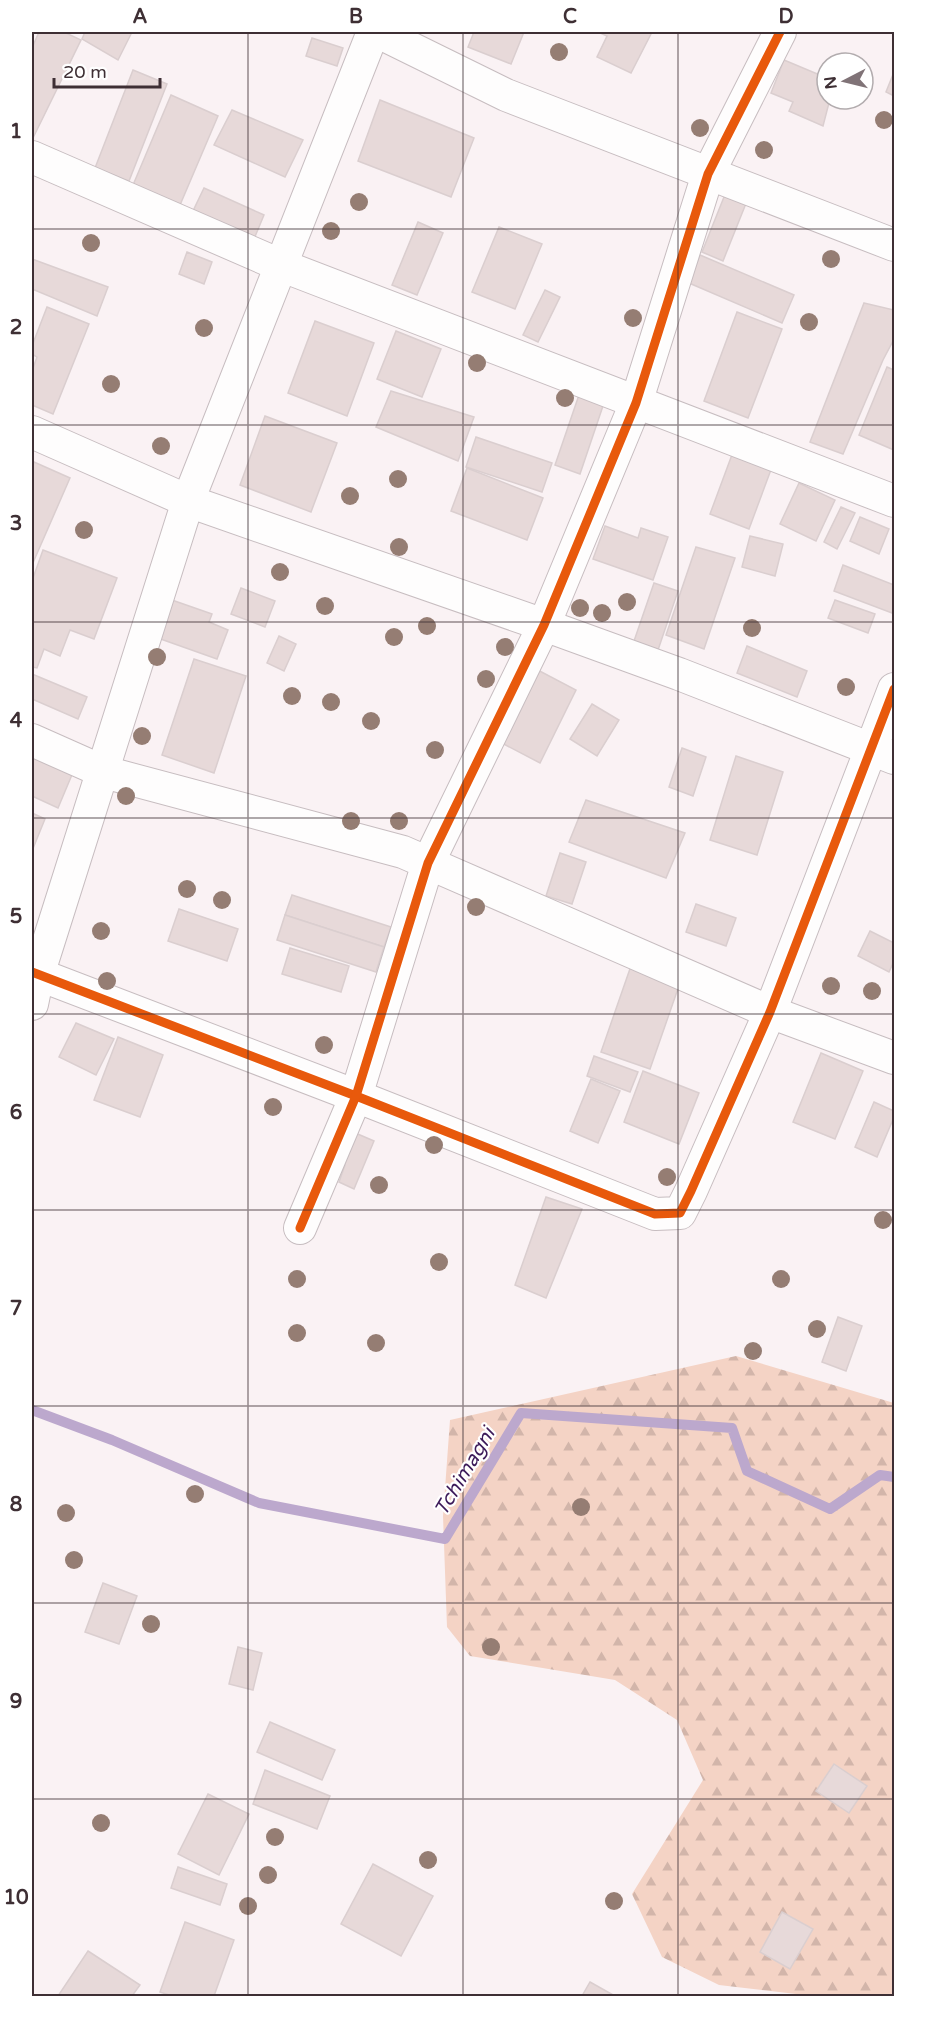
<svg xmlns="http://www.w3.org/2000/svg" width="926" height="2028" viewBox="0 0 926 2028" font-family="'Varela Round',sans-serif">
	<defs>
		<pattern id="forest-firs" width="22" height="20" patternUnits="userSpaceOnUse" patternTransform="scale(1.5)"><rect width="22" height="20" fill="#f4d3c5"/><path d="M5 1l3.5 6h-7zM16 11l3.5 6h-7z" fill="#d2b5aa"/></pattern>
	</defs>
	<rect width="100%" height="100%" fill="#faf2f4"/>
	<polygon fill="url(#forest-firs)" points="736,1356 894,1403 894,1996 813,1996 719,1985 662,1957 632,1894 703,1780 677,1720 615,1680 470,1656 447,1627 443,1516 450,1420"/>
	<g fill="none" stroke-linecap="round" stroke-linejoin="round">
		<polyline stroke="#bca8cd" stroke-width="10" points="32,1410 112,1440 259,1503 445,1539 521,1413 732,1428 747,1471 830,1509 880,1475 894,1477"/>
	</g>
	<g fill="#e7d9d9" stroke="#dacecf" stroke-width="1.5">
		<polygon points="39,32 64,32 81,40 32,140 32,48"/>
		<polygon points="85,32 132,32 118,60 82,39"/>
		<polygon points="474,32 524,32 511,64 468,47"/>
		<polygon points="598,32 652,32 631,73 597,57 607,36"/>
		<polygon points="312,38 343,48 337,66 306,56"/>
		<polygon points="784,60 827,78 827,99 830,99 823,126 789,111 793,102 771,93"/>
		<polygon points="133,70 167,84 129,181 95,168"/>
		<polygon points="894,72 894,96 886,92"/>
		<polygon points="171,95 218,116 180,205 133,185"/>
		<polygon points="380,100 474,138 451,197 358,161"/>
		<polygon points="232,110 303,140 285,177 214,145"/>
		<polygon points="728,187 749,196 723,261 702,252"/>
		<polygon points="204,188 264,215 254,239 193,211"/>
		<polygon points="418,222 443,233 417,295 392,285"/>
		<polygon points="499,227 542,244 515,309 472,292"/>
		<polygon points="187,252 212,262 204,284 179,274"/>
		<polygon points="700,255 794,295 782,323 689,283"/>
		<polygon points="32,259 108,287 97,316 32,289"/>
		<polygon points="545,290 560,297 538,342 523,335"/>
		<polygon points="864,303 894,310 894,339 883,360 843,454 810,442"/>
		<polygon points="47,307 89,324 53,414 32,405 32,371 37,357 32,354 32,346"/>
		<polygon points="737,312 782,329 748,418 704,401"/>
		<polygon points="315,321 374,343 347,416 288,393"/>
		<polygon points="396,331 441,349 422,397 377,379"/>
		<polygon points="887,367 894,370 894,450 859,435"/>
		<polygon points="391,391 474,417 458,461 376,427"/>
		<polygon points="580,392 605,400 580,474 555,465"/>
		<polygon points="265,416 337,443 311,512 240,485"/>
		<polygon points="476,437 552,463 542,492 466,467"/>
		<polygon points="733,452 772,467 749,529 710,514"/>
		<polygon points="34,462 70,478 32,565 32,469"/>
		<polygon points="467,468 543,498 527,540 451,511"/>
		<polygon points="799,483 835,500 816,541 780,524"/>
		<polygon points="841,507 855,513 837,549 824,542"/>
		<polygon points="860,517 889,529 879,554 850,541"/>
		<polygon points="605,526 638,538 641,528 668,537 653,580 593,559"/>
		<polygon points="750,536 783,544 775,576 742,567"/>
		<polygon points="696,547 735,558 704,649 666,635"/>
		<polygon points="43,550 117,578 94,639 70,630 60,656 44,649 37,668 32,667 32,581"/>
		<polygon points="843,565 894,585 894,607 892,613 834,591"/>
		<polygon points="654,583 678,591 658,650 634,641"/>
		<polygon points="241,588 275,601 265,627 231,614"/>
		<polygon points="169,599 212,614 209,622 228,630 217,659 155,637"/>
		<polygon points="835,600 875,614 868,633 828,618"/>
		<polygon points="279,636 296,644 284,671 267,663"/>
		<polygon points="747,646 807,671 797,697 737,673"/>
		<polygon points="194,659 246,676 214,773 162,755"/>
		<polygon points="532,667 576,690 540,763 496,740"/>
		<polygon points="32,674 87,697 78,719 32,699"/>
		<polygon points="592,704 619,720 597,756 570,739"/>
		<polygon points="682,748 706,757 693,796 669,787"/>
		<polygon points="32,752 74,770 58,808 32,796"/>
		<polygon points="736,756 783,772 757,855 710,840"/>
		<polygon points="586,800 685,833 666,878 569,842"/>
		<polygon points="32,813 45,819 32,851"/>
		<polygon points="560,853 586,862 572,904 546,896"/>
		<polygon points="292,895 391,927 384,947 285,915"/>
		<polygon points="696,904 736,918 726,946 686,932"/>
		<polygon points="179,909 238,929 227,961 168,941"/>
		<polygon points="285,915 384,947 376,972 277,940"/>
		<polygon points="870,931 894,943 894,961 889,972 858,956"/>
		<polygon points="290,948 349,966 341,992 282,974"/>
		<polygon points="632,963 681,980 650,1069 601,1052"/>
		<polygon points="76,1023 114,1039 96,1075 59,1057"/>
		<polygon points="118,1037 163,1055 140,1117 94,1100"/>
		<polygon points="821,1053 863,1071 835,1139 793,1122"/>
		<polygon points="594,1056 638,1072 630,1092 587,1076"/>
		<polygon points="643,1071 699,1093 679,1144 624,1122"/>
		<polygon points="591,1079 620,1091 598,1143 570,1131"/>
		<polygon points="874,1102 894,1111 894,1117 877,1157 855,1147"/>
		<polygon points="346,1129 374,1141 354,1189 339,1182 345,1165 334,1160"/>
		<polygon points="546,1197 582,1209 546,1298 515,1285"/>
		<polygon points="838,1317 862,1326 846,1371 822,1362"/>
		<polygon points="103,1583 137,1596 119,1644 85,1632"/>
		<polygon points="238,1647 262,1653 253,1690 229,1684"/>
		<polygon points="270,1722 335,1750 322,1780 257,1752"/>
		<polygon points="834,1764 867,1786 849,1813 816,1791"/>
		<polygon points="265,1770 330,1796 317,1829 253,1804"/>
		<polygon points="208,1794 249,1814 219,1875 178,1854"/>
		<polygon points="373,1864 433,1896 401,1956 341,1924"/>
		<polygon points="178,1867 227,1884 220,1905 171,1888"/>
		<polygon points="782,1912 813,1929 790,1969 760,1952"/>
		<polygon points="185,1922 234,1940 214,1996 172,1996 160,1992"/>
		<polygon points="88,1951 140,1985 132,1996 58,1996"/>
		<polygon points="590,1982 615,1996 582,1996"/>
	</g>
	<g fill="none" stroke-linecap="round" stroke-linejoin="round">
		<defs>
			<g id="street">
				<polyline points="378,32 506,95 894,245"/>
				<polyline points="32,157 280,265 894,501"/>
				<polyline points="32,432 188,501 544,625 679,674 894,758"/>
				<polyline points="32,740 104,772 403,852 770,1012 894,1058"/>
				<polyline points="32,972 356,1096 655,1214 680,1213 691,1191 770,1012 894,689"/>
				<polyline points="32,1004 38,975 188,501 373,32"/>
				<polyline points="300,1228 356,1096 428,863 544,625 636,403 708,174 780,32"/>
			</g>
		</defs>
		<use href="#street" stroke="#c7bdc0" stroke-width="34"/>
		<use href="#street" stroke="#fefdfd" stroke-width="32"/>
		<defs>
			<g id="cycleway">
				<polyline points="32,972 356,1096 655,1214 680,1213 691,1191 770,1012 894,689"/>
				<polyline points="300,1228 356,1096 428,863 544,625 636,403 708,174 780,32"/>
			</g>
		</defs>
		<use href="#cycleway" stroke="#fff" stroke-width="13"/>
		<use href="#cycleway" stroke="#e8590c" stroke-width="9"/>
	</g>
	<g fill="#957d73">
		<circle cx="559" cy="52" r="9"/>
		<circle cx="884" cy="120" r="9"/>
		<circle cx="700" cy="128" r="9"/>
		<circle cx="764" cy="150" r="9"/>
		<circle cx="359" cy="202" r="9"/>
		<circle cx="331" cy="231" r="9"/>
		<circle cx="91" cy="243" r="9"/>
		<circle cx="831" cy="259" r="9"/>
		<circle cx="633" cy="318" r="9"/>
		<circle cx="809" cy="322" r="9"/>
		<circle cx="204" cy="328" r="9"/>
		<circle cx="477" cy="363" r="9"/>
		<circle cx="111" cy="384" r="9"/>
		<circle cx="565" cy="398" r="9"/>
		<circle cx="161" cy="446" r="9"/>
		<circle cx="398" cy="479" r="9"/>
		<circle cx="350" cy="496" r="9"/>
		<circle cx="84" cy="530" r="9"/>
		<circle cx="399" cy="547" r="9"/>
		<circle cx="280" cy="572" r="9"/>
		<circle cx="627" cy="602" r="9"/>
		<circle cx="325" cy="606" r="9"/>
		<circle cx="580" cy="608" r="9"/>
		<circle cx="602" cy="613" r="9"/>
		<circle cx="427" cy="626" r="9"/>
		<circle cx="752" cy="628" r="9"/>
		<circle cx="394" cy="637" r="9"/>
		<circle cx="505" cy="647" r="9"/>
		<circle cx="157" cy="657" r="9"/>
		<circle cx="486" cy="679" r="9"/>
		<circle cx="846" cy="687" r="9"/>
		<circle cx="292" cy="696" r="9"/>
		<circle cx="331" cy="702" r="9"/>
		<circle cx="371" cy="721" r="9"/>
		<circle cx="142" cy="736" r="9"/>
		<circle cx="435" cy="750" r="9"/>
		<circle cx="126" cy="796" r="9"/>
		<circle cx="351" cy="821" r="9"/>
		<circle cx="399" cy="821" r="9"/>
		<circle cx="187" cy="889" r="9"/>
		<circle cx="222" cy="900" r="9"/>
		<circle cx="476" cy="907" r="9"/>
		<circle cx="101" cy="931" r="9"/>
		<circle cx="107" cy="981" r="9"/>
		<circle cx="831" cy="986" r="9"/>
		<circle cx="872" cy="991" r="9"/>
		<circle cx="324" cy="1045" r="9"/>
		<circle cx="273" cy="1107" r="9"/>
		<circle cx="434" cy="1145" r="9"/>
		<circle cx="667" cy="1177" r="9"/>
		<circle cx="379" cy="1185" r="9"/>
		<circle cx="883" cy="1220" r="9"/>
		<circle cx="439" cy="1262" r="9"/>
		<circle cx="297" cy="1279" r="9"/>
		<circle cx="781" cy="1279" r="9"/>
		<circle cx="817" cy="1329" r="9"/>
		<circle cx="297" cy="1333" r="9"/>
		<circle cx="376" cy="1343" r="9"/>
		<circle cx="753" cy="1351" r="9"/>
		<circle cx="195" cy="1494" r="9"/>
		<circle cx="581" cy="1507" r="9"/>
		<circle cx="66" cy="1513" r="9"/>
		<circle cx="74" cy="1560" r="9"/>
		<circle cx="151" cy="1624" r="9"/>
		<circle cx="491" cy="1647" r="9"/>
		<circle cx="101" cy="1823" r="9"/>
		<circle cx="275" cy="1837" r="9"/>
		<circle cx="428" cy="1860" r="9"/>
		<circle cx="268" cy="1875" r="9"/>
		<circle cx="614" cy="1901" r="9"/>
		<circle cx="248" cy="1906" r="9"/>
	</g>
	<path fill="none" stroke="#3e2f34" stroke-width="1.5" stroke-opacity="0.55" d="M248,32v1964M463,32v1964M678,32v1964M32,229h862M32,425h862M32,622h862M32,818h862M32,1014h862M32,1210h862M32,1406h862M32,1603h862M32,1799h862"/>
	<g text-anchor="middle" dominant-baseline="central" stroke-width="4.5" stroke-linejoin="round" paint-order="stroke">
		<g font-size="20" font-style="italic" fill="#3c1a59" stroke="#fff">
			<text transform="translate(465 1472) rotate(-59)">Tchimagni</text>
		</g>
	</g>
	<rect width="926" height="2028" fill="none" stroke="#ffffff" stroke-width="66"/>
	<g transform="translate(845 81) rotate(263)"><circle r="28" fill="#ffffff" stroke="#b2acae" stroke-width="1.5"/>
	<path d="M0-4.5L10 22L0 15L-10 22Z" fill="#807377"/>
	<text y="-9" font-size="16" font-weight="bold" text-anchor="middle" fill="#3e2f34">N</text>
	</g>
	<path d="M54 78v9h106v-9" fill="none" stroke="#3e2f34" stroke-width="3"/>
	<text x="63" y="78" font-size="18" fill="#3e2f34" stroke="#ffffff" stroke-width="4.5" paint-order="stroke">20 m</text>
	<rect x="33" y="33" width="860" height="1962" fill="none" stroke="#3e2f34" stroke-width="2"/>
	<g font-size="20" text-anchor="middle" font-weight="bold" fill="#3e2f34">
		<text x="140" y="23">A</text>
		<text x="356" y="23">B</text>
		<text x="570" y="23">C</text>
		<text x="786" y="23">D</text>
		<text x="16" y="138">1</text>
		<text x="16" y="334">2</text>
		<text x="16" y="530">3</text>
		<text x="16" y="727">4</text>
		<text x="16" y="923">5</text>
		<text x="16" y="1119">6</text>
		<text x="16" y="1315">7</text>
		<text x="16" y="1511">8</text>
		<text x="16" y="1708">9</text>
		<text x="16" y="1904">10</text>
	</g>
</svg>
